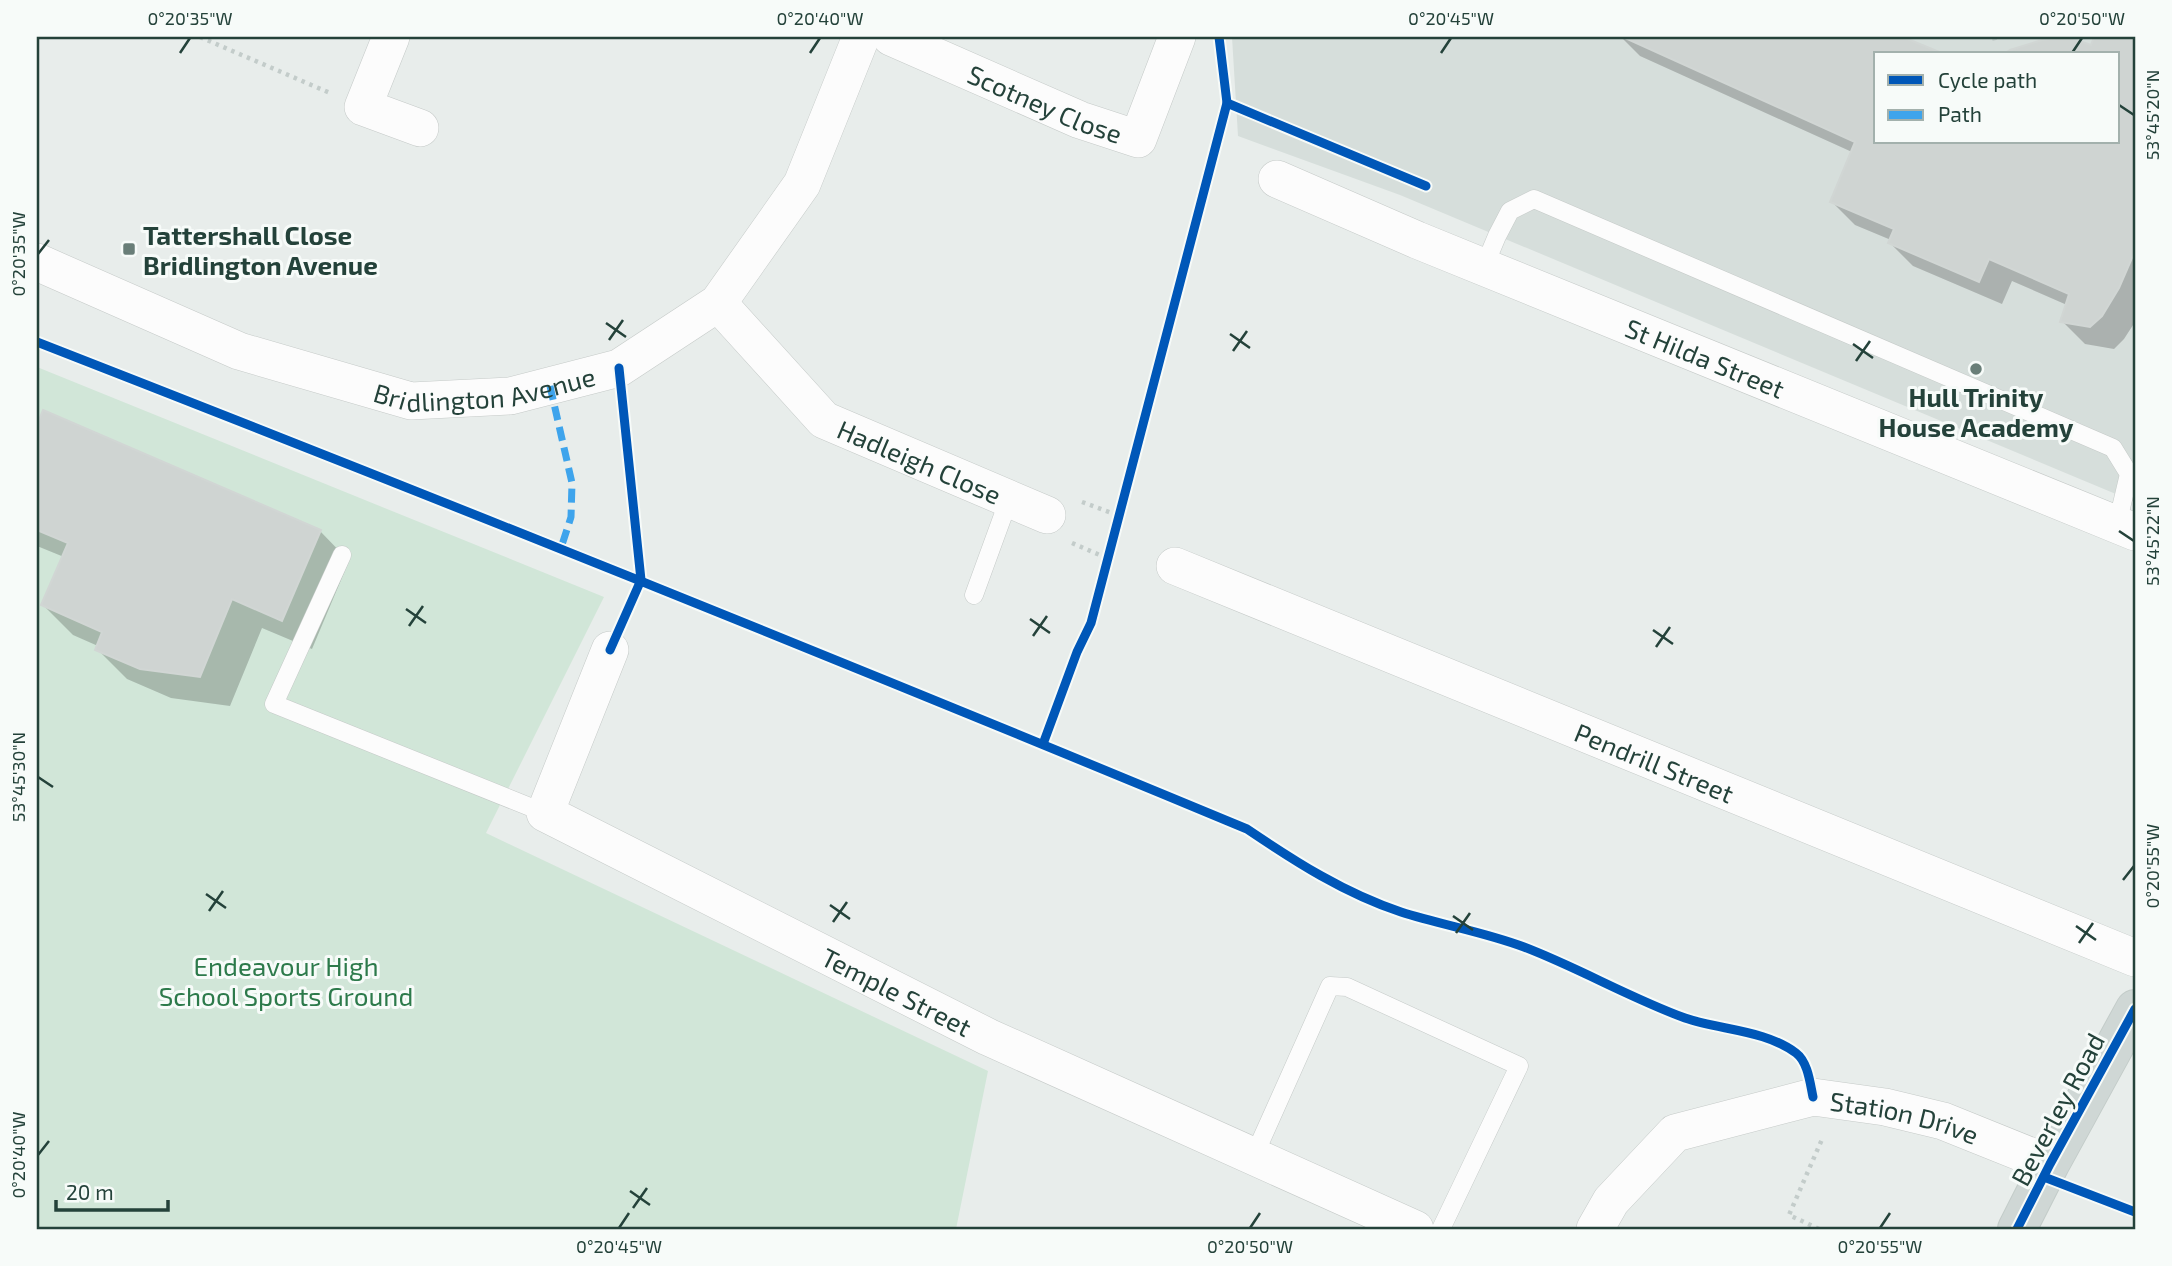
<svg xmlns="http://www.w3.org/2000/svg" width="2172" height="1266" viewBox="0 0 2172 1266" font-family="'Exo 2',sans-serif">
	<rect width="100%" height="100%" fill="#e8edeb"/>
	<path fill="#d6dedb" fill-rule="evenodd" d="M1232,37h903v465l-735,-307 -162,-59zM1876,54h242v88h-242z"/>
	<polygon fill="#d1e6d8" points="37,367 604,597 486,833 988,1071 956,1229 37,1229"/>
	<g fill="#0003">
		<polygon points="1621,37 1898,37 1940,54 1876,54 1876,142 2118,142 2118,54 2007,54 2010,51 2091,47 2096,37 2135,37 2135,322 2124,339 2114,349 2085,344 2062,321 2067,305 2012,281 2002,304 1913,266 1890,243 1891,240 1855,225 1832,202 1852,152 1640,56"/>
		<polygon points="44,412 320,531 349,561 312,649 262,628 230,706 171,698 127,679 97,649 98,646 73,635 43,605 64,557 37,546 37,430"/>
	</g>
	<g fill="#cfd4d2" stroke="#d1d6d4" stroke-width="2">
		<polygon points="1623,37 1903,37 1944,54 1876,54 1876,142 2118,142 2118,54 2004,54 2010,50 2042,40 2068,37 2091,45 2094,37 2135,37 2135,251 2119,288 2102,316 2090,327 2060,322 2069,294 1989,259 1979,282 1888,243 1894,229 1830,202 1855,142"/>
		<polygon points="43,410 321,530 282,621 232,599 200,677 140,669 95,650 102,632 41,605 68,543 37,530 37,425"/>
	</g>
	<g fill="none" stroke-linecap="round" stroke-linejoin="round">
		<defs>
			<g id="service">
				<polyline points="1484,267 1497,236 1510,211 1534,199 2113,448 2129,474 2117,525"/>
				<polyline points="342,555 274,704 545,813"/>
				<polyline points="974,595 1009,499"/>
				<polyline points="1254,1156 1330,986 1347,987 1519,1066 1441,1229"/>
			</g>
			<g id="minor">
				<polyline points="391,37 363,107 420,128"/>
				<path id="s1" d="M891,37l189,83 58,19 39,-102"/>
				<path id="s2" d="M1277,179l140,61 718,292"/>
				<path id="s3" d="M37,262l202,89 172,50 99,-5 109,-28 99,-65 84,-119 59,-147"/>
				<path id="s4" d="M718,303l106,117 223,95"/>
				<path id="s5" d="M1175,566l960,392"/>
				<path id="s6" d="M610,650l-65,163 443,224 427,192"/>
				<path id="s7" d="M1595,1229l16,-28 64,-68 138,-36 72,10 58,14 107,43"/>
			</g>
			<polyline id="primary" points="2017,1229 2050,1164 2135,1009"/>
		</defs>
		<use href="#service" stroke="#c5cac8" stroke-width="19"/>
		<use href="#minor" stroke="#c5cac8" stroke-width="38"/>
		<use href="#primary" stroke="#c3ccc9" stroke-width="40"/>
		<g stroke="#c3ccca" stroke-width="4.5" stroke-dasharray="3.5 5" stroke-linecap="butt">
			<polyline points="200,37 330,93"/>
			<polyline points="1994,37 1996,45"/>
			<polyline points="1082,502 1120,516"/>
			<polyline points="1072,543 1109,559"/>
			<polyline points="1819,1229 1789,1215 1823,1137"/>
		</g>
		<use href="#service" stroke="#fcfcfc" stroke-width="18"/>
		<use href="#minor" stroke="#fcfcfc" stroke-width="37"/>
		<use href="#primary" stroke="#cfd7d5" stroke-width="38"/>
		<polyline stroke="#3ea4ec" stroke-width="7" stroke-dasharray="14 7" stroke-linecap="butt" points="550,386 572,483 571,517 561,548"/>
		<defs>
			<g id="cycleway">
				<polyline points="1227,103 1426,186"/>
				<path d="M37,342c405,158 808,320 1210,487 49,33 97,64 154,83 41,13 83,20 123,35 55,21 106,51 161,71 35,12 81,12 111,35 12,9 14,30 17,44"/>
				<polyline points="610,650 641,580 619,368"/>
				<polyline points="1043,744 1077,652 1091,623 1227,103 1219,37"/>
				<polyline points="2044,1177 2135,1212"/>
				<polyline points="2017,1229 2050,1164 2135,1009"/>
			</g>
		</defs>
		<use href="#cycleway" stroke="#f7fbf9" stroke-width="13"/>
		<use href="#cycleway" stroke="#0057b8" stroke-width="9"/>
	</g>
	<path fill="none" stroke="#24423a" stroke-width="2.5" d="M180,53l10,-15M810,53l10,-15M1441,53l10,-15M2072,53l10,-15M2119,105l15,10M38,254l11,-14M606,323l20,14M1230,334l20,14M609,340l14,-20M1853,344l20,14M1233,351l14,-20M1856,361l14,-20M2119,531l15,10M406,609l20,14M1030,619l20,14M409,626l14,-20M1653,630l20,14M1033,636l14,-20M1656,647l14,-20M38,777l15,10M2123,880l11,-14M206,894l20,14M830,905l20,14M209,911l14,-20M1453,916l20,14M833,922l14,-20M2076,926l20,14M1456,933l14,-20M2079,943l14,-20M38,1155l11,-14M630,1191l20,14M633,1208l14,-20M619,1228l10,-15M1250,1228l10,-15M1880,1228l10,-15"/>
	<g fill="#697e78" stroke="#f7fbf9" stroke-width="2.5">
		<rect x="122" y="242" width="14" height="14" rx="3.5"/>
		<circle cx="1976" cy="369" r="7"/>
	</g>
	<g text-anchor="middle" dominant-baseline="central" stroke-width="6" stroke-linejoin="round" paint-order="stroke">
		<g font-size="26" fill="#24423a" stroke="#f7fbf9">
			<text stroke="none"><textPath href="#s1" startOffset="168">Scotney Close</textPath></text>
			<text stroke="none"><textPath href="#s2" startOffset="464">St Hilda Street</textPath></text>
			<text stroke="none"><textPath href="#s3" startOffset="474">Bridlington Avenue</textPath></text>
			<text stroke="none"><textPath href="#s4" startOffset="262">Hadleigh Close</textPath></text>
			<text stroke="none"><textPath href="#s5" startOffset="518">Pendrill Street</textPath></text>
			<text stroke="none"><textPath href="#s6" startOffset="570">Temple Street</textPath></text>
			<text transform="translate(2057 1109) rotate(-62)">Beverley Road</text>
			<text stroke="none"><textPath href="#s7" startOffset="362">Station Drive</textPath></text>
		</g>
		<g font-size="26" font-weight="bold" fill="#24423a" stroke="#f7fbf9" text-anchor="start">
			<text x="143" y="234">Tattershall Close<tspan x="143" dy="30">Bridlington Avenue</tspan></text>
			<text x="1976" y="396" text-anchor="middle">Hull Trinity<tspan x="1976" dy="30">House Academy</tspan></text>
		</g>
		<g font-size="26" fill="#2d7a4b" stroke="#f7fbf9">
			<text x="286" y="965">Endeavour High<tspan x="286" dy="30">School Sports Ground</tspan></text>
		</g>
	</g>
	<rect width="2172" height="1266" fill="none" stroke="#f7fbf9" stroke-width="77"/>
	<rect x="1874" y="52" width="245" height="91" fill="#f7fbf9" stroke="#a3b1ad" stroke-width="2"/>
	<rect x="1888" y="75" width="35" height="10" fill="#0057b8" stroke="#a3b1ad" stroke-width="2"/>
	<text x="1938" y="88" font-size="21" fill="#24423a">Cycle path</text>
	<rect x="1888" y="110" width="35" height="10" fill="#3ea4ec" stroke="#a3b1ad" stroke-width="2"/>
	<text x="1938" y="122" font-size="21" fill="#24423a">Path</text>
	<path d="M56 1200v10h112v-10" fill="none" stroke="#24423a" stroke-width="3.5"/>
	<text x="66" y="1200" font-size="21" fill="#24423a" stroke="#f7fbf9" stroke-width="5" paint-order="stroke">20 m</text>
	<rect x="38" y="38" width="2096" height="1190" fill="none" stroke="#24423a" stroke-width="2.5"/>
	<g font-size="18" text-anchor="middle" fill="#24423a">
		<text x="190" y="25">0°20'35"W</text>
		<text x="820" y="25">0°20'40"W</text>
		<text x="1451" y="25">0°20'45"W</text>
		<text x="2082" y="25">0°20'50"W</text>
		<text transform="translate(2153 115) rotate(-90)" y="6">53°45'20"N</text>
		<text transform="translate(19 254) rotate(-90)" y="6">0°20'35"W</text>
		<text transform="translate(2153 541) rotate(-90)" y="6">53°45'22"N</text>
		<text transform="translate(19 777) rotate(-90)" y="6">53°45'30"N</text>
		<text transform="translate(2153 866) rotate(-90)" y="6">0°20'55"W</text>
		<text transform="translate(19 1155) rotate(-90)" y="6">0°20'40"W</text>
		<text x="619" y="1253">0°20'45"W</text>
		<text x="1250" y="1253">0°20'50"W</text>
		<text x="1880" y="1253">0°20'55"W</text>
	</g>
</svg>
